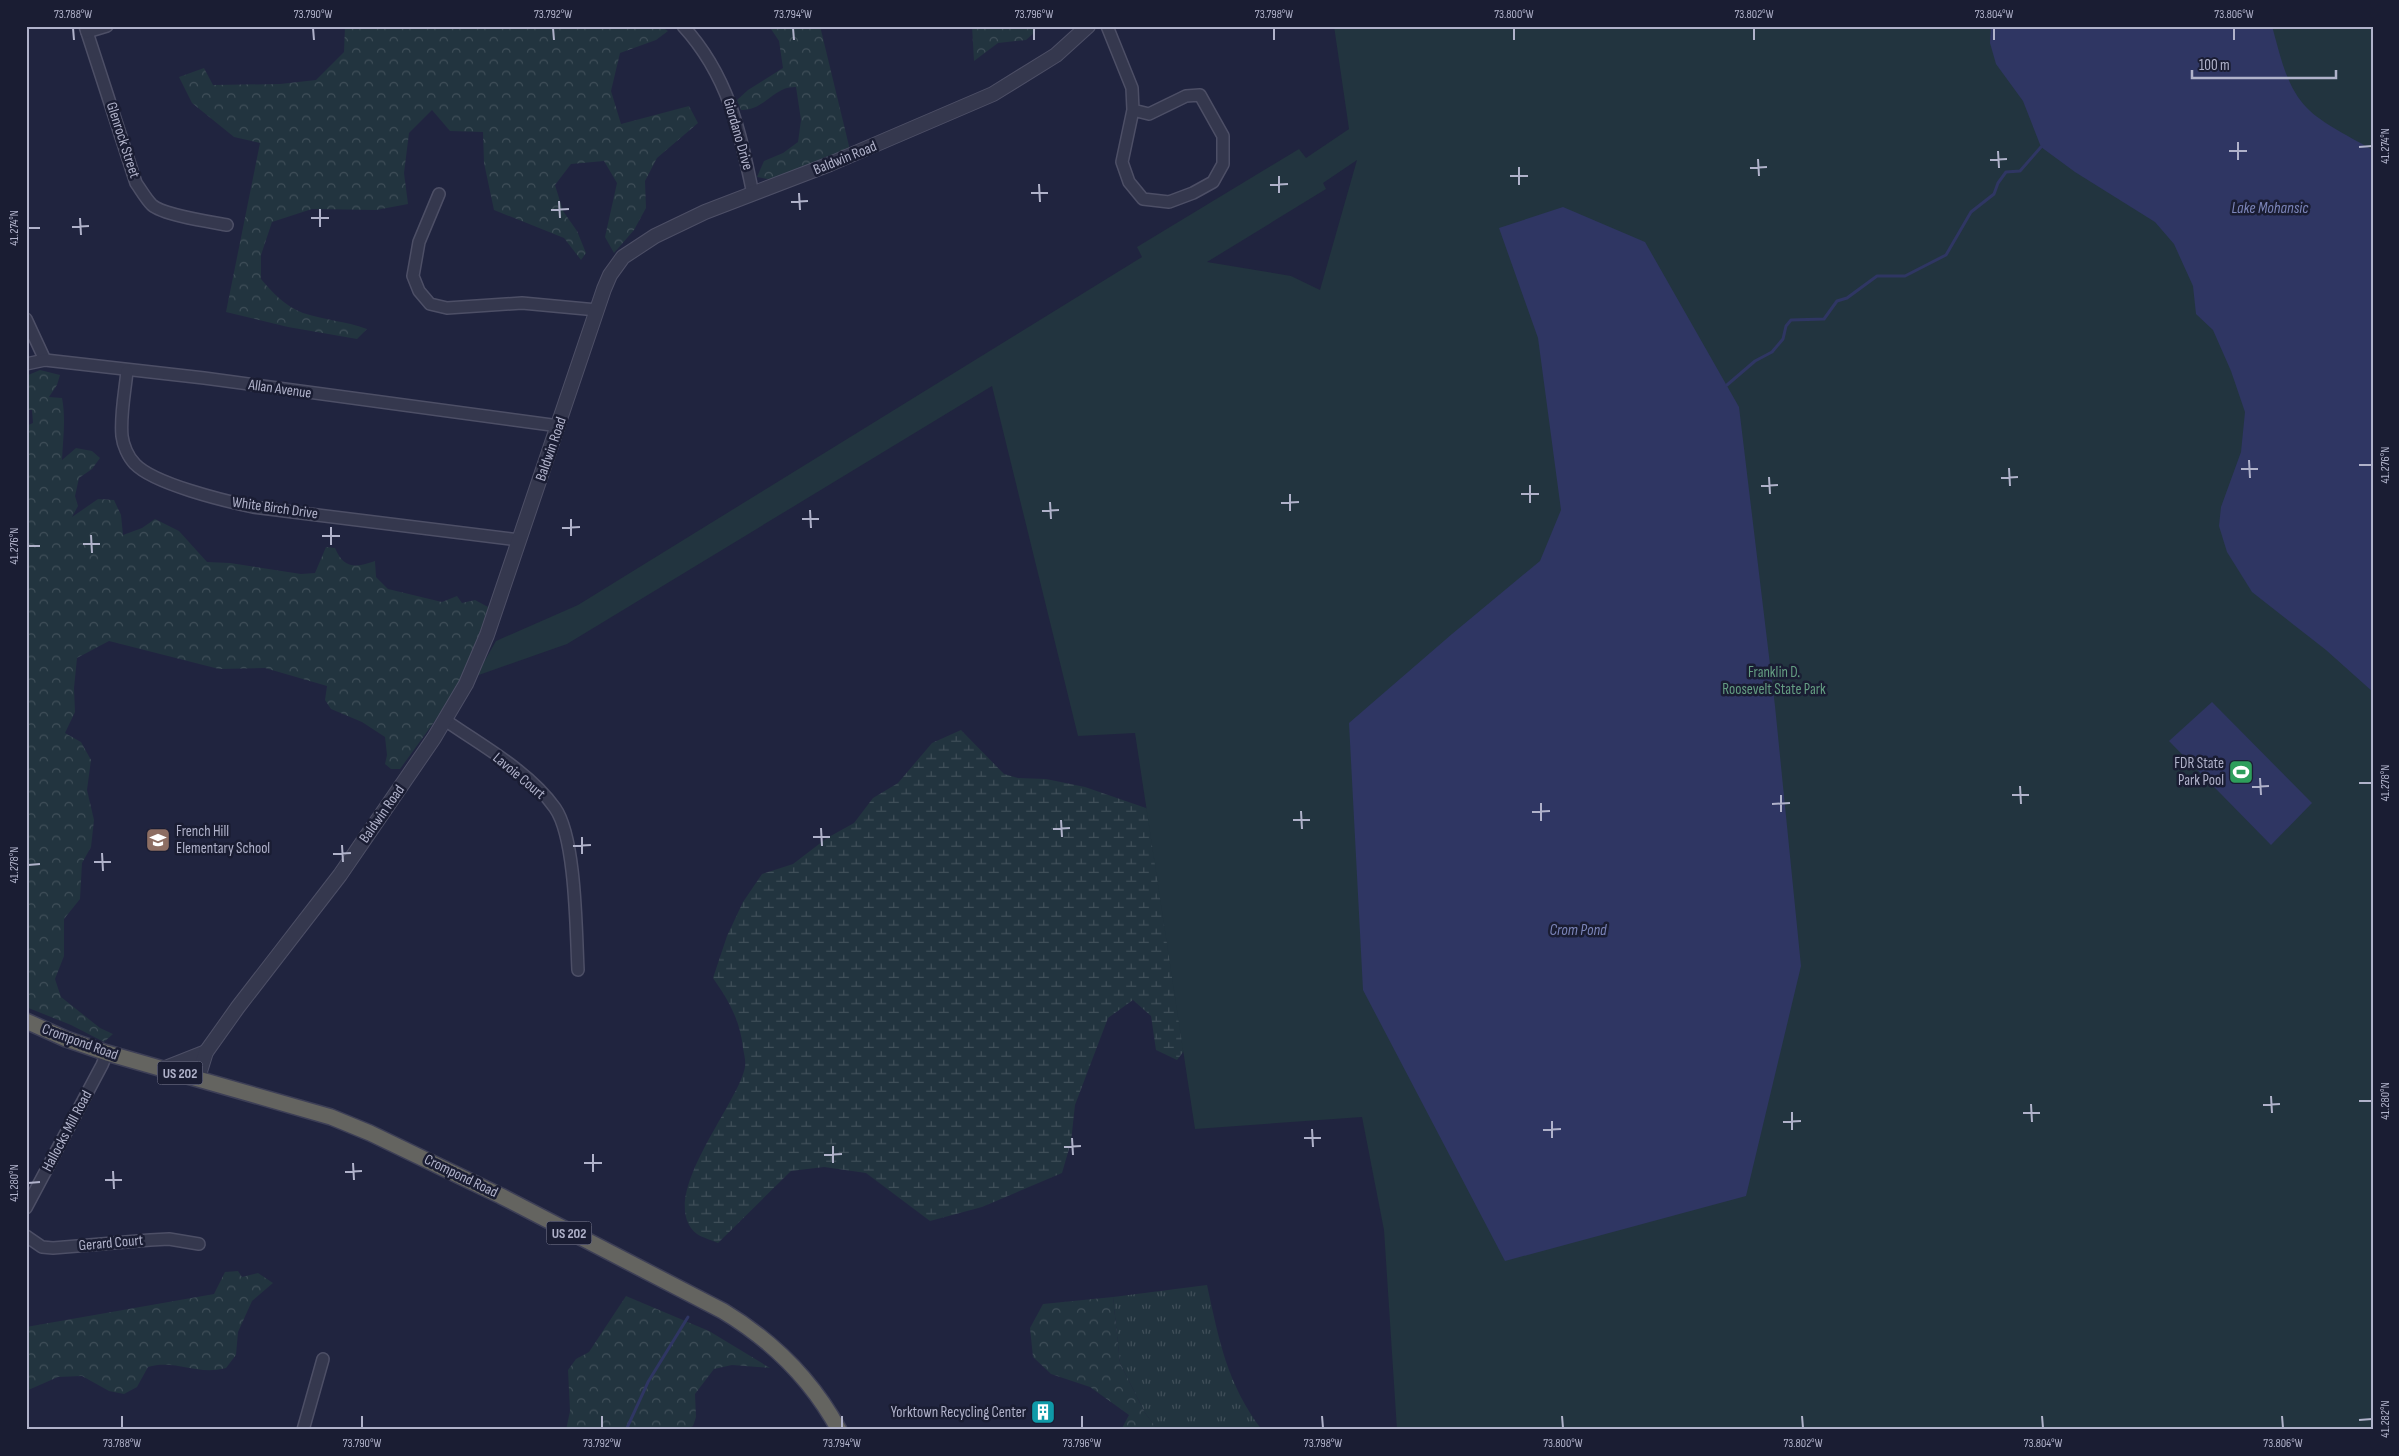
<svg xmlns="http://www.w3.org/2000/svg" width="2399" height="1456" viewBox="0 0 2399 1456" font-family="'Sofia Sans Condensed',sans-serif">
	<defs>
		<pattern id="grass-tufts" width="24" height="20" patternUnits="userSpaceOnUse" patternTransform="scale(1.25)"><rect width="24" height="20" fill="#22343f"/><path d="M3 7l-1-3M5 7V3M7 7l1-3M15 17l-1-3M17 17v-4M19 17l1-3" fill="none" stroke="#404f59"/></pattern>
		<pattern id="forest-crowns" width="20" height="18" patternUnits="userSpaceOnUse" patternTransform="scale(1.25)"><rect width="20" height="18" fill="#22343f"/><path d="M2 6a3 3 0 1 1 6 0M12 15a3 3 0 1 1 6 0" fill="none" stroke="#404f59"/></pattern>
		<pattern id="wetland-marsh" width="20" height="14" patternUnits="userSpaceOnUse" patternTransform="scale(1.25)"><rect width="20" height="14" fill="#22343f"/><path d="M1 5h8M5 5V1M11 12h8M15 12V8" fill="none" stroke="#404f59"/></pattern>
	</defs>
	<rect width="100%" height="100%" fill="#20243f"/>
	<path fill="url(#grass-tufts)" d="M1207,1285c12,55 20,99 55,145h-104l-13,-17 -25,-50 -7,-66z"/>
	<g fill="url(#forest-crowns)">
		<path d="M345,26h315l8,5 -12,9 -36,13 -9,38 10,33 68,-18 9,17 -41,35 -12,23 1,27 -12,22 -20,23 -9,-16 12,-54 -13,-22 -33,3 -16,21 8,26 14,20 9,22 -5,7 -17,-22 -70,-28 -10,-47 -1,-31 -33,-1 -18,-21 -23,23 -5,40 4,31 -32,6 -64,-1 -40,13 -11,33v24c11,13 25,28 42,34 21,7 42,8 64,16l-10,10 -69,-12 -62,-15 34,-169 -26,-6 -42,-34 -13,-26 25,-9 9,17 67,-1 36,-4 28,-28z"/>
		<path d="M769,26h51l30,124 -43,15 -33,15 -17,-3 7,-16 19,-8 15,-11 3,-22 -5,-33c-23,-1 -31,24 -55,23l-4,-10 11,-10 35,-22 -4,-27z"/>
		<polygon points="972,26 1036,26 1035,32 1026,40 998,43 974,61"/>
		<path d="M40,370l20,5 -3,10 -8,12 13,1c4,20 1,41 0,62l14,-12 16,3 8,7 -8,11 -13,9 -4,18 3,10 -6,11 26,-18 16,1 7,15 2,20 19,-7 13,-9 24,12 28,31 23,1 71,11 14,-1 11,-26 9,1c9,21 20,20 40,13l1,16 12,12 54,13 15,-6 5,7 13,-3 15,8 -26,64 -19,35 -45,62h-9l-6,-5 2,-9 -2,-18 -23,-15 -31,-13 -6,-9 2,-14 -62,-18 -46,1 -110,-28 -32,17 -3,30 1,24 -10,21 16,9 10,18 -4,30 7,30 -3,27 -9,16 -2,36 -16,20v37l-9,23 6,18 39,31 13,6 -9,8 -33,-17 -45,-18v-581l7,-3 -1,-13h-6v-34z"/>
		<path d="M238,1271l4,6 16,-4 15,10 -21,18 -14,31 -2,23 -10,13c-29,8 -50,-9 -78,-1l-11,20 -13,7 -15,-3 -27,-15 -24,1 -32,14v-64l188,-33 11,-22z"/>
		<polygon points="626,1296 709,1331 770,1368 732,1365 714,1369 695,1394 696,1417 693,1426 685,1430 566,1430 570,1411 568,1370 576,1359 589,1352"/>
		<polygon points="1113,1297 1120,1363 1145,1413 1158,1430 1121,1430 1129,1415 1090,1387 1051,1374 1033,1357 1030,1328 1043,1304"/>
	</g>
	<path fill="url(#wetland-marsh)" d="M961,730l43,44 14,4 28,1 39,8 61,21 55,48 545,340 -550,-175 -12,30 -7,9 -21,-10 -5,-34 -18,-16 -25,18 -33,87 -4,37 -9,31 -80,34 -52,14 -64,-48 -42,-6 -33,4 -73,72c-6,-3 -15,-5 -21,-9 -43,-34 41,-129 48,-167 1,-6 -1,-13 -2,-19 -3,-28 -14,-47 -30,-70l14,-42 16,-34 19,-28 31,-10 34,-26 27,-15 19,-25 25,-15 34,-40z"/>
	<path fill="#22343f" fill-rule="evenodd" d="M1334,26h1039v1404h-976l-13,-200 -22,-113 -167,12 -60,-396 -57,3 -86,-350 -425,258 -91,32 20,-35 82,-36 564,-348 -5,-10 162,-98 7,9 43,-29zM1357,160l-37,130 -29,-14 -84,-14 119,-73 -3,-6z"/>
	<g fill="#2f3663">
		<path d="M1991,26h281c8,28 14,61 35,82 14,15 47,31 66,42v542l-47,-42 -74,-58 -25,-40 -8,-26 2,-19 20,-55 4,-40 -14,-41 -18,-41 -17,-16 -3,-28 -19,-42 -19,-22 -80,-50 -34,-25 -18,-46 -27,-37 -6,-21z"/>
		<polygon points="1563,207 1645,242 1739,407 1775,706 1801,966 1746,1196 1505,1261 1363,990 1349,723 1452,634 1540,561 1561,510 1538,338 1499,228"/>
		<polygon points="2212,702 2312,803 2271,845 2169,741"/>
	</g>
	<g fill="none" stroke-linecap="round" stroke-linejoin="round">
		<g stroke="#2f3663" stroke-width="3">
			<polyline points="1727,385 1755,361 1772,352 1783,339 1786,326 1791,320 1824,319 1837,301 1847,298 1877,276 1905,276 1946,255 1971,212 1994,194 1998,183 2006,172 2020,171 2041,147"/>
			<polyline points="626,1430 648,1382 688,1317"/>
		</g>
		<defs>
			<g id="minor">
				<path d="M85,26l51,157c5,7 10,16 16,22 11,10 59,17 75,20"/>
				<path d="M683,26c45,49 57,105 70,168"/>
				<polyline points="1107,26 1132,88 1133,110 1122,162 1129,182 1143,199 1169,202 1193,193 1213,182 1223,164 1223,136 1200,95 1186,96 1149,114 1133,110"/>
				<polyline points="87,32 107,26"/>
				<polyline points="439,194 419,242 413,276 419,291 430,304 447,308 522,303 597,310"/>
				<polyline points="26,319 45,360"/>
				<polyline points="26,364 45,360 204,378 559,426"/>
				<path d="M127,371c-2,21 -7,44 -5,65 1,9 6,21 13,28 19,20 90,37 118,43l266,33"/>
				<path d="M445,720c37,26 84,51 110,88 21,30 21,123 23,162"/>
				<polyline points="26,1208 102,1065 107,1053"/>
				<polyline points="26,1236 42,1247 53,1248 150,1240 169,1239 199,1244"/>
				<polyline points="303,1430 323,1359"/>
			</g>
			<g id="tertiary">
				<polyline points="163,1069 206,1052"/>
				<polyline points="198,1078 206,1052 238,1007 340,875 434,738 466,684 487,635 604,289 610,275 623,257 655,236 705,212 830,164 993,94 1056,55 1088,26"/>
			</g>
			<path id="trunk" d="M26,1021l40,18 41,14 224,64 39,16 131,63 222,115c48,29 89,69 116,119"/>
		</defs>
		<use href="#minor" stroke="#4d4f66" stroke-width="14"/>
		<use href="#tertiary" stroke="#4d4f66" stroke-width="16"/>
		<use href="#trunk" stroke="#3d3f56" stroke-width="18"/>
		<use href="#minor" stroke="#35384e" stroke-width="11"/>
		<use href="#tertiary" stroke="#35384e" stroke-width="14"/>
		<use href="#trunk" stroke="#646460" stroke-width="15"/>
	</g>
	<path fill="none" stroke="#b0b2ca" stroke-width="2" d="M73,28l1,12M313,28l1,12M553,28l1,12M793,28l1,12M1034,28v12M1274,28v12M1514,28v12M1754,28v12M1994,28v12M2234,28v12M2238,142v18M2359,147l13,-1M1998,151l1,17M2229,151h18M1758,159l1,17M1990,160l17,-1M1519,167v18M1750,168l17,-1M1279,176v17M1510,176h18M1039,184l1,18M1270,185l18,-1M799,193l1,17M1031,193h17M559,201l1,17M791,202l17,-1M320,209v18M551,210l18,-1M80,218l1,17M311,218h18M72,227l17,-1M28,228h12M2249,460l1,18M2359,465h13M2009,468l1,18M2241,469h17M1769,477l1,17M2001,478l17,-1M1530,485v18M1761,486l17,-1M1290,494v17M1521,494h18M1050,502l1,17M1281,503l18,-1M810,510l1,18M1042,511l17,-1M571,519v17M802,519h17M331,527v18M562,528l18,-1M91,535l1,18M322,536h18M83,544h17M28,546h12M2260,778l1,17M2359,783h13M2020,786l1,18M2252,787l17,-1M1781,795v17M2012,795h17M1541,803v18M1772,804l18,-1M1301,811l1,18M1532,812l18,-1M1061,820l1,17M1293,820h17M821,828l1,18M1053,829l17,-1M582,837v17M813,837h17M342,845l1,17M573,846l18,-1M102,853l1,18M333,854l18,-1M94,862h17M28,865l12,-1M2271,1096l1,17M2359,1101h13M2031,1104l1,18M2263,1105l17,-1M1792,1112v18M2023,1113h17M1552,1121v17M1783,1122l18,-1M1312,1129l1,18M1543,1130l18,-1M1072,1138l1,17M1304,1138h17M833,1146v17M1064,1147l17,-1M593,1154v18M824,1155l18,-1M353,1163l1,17M584,1163h18M113,1171l1,18M345,1172l17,-1M105,1180h17M28,1183l12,-1M122,1416v12M362,1416v12M602,1416v12M842,1416v12M1082,1416v12M1322,1416l1,12M1562,1416l1,12M1802,1416l1,12M2042,1416l1,12M2282,1416l1,12M2359,1420l13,-1"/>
	<defs>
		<symbol id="stadium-square" viewBox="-11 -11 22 22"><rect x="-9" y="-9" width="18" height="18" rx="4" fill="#2e9e5b" stroke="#1a1d33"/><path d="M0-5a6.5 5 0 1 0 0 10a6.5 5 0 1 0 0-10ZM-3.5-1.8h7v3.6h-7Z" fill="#fff"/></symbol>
		<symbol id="school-square" viewBox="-11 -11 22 22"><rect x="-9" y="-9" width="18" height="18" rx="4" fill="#8d6e63" stroke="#1a1d33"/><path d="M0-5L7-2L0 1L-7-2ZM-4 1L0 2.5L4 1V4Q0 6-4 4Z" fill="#fff"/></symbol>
		<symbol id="building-square" viewBox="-11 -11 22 22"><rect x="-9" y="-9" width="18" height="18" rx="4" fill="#0f9aa8" stroke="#1a1d33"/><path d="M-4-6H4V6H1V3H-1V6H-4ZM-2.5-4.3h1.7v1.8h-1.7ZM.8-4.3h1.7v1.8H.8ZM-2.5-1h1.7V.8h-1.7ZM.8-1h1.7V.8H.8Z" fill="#fff"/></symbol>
	</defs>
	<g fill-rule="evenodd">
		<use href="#stadium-square" x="2227" y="758" width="28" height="28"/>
		<use href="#school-square" x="144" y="826" width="28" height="28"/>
		<use href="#building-square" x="1029" y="1398" width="28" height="28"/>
	</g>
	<g text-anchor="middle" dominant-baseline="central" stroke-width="5" stroke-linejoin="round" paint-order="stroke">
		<g fill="#1a1d33" stroke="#83859d" stroke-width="1">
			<rect x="157.5" y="1061.5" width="45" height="23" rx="4"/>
			<rect x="546.5" y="1221.5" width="45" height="23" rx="4"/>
		</g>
		<g font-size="14" font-weight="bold" fill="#b0b2ca">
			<text x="180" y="1073">US 202</text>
			<text x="569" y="1233">US 202</text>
		</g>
		<g font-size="15" fill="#b0b2ca" stroke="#1a1d33">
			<text transform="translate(738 134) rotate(74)">Giordano Drive</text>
			<text transform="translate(123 140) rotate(72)">Glenrock Street</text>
			<text transform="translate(845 158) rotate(-22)">Baldwin Road</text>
			<text transform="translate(280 389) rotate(8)">Allan Avenue</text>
			<text transform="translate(551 449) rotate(-71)">Baldwin Road</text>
			<text transform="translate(275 508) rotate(8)">White Birch Drive</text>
			<text transform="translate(519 776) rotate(40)">Lavoie Court</text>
			<text transform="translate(382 814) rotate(-55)">Baldwin Road</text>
			<text transform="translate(80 1042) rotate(20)">Crompond Road</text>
			<text transform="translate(67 1131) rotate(-62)">Hallocks Mill Road</text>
			<text transform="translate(461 1176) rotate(26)">Crompond Road</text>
			<text transform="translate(111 1243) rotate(-5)">Gerard Court</text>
		</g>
		<g font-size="15" fill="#649d82" stroke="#1a1d33">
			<text x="1774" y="672">Franklin D.<tspan x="1774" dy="17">Roosevelt State Park</tspan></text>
		</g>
		<g font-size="15" fill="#b0b2ca" stroke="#1a1d33" text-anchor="end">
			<text x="2224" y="763">FDR State<tspan x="2224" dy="17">Park Pool</tspan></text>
			<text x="176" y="831" text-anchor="start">French Hill<tspan x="176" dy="17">Elementary School</tspan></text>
			<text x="1026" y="1412">Yorktown Recycling Center</text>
		</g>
		<g font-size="16" font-style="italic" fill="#7c85b9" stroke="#1a1d33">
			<text x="2270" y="208">Lake Mohansic</text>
			<text x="1578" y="930">Crom Pond</text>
		</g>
	</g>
	<rect width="2399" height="1456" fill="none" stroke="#1a1d33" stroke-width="55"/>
	<path d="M2192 70v8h144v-8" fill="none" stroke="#b0b2ca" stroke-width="2.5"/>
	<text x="2199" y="70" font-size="15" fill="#b0b2ca" stroke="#1a1d33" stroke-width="4" paint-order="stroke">100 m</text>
	<rect x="28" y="28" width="2344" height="1400" fill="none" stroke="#b0b2ca" stroke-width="2"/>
	<g font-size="12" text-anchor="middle" fill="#b0b2ca">
		<text x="73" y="18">73.788°W</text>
		<text x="313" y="18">73.790°W</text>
		<text x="553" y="18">73.792°W</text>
		<text x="793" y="18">73.794°W</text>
		<text x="1034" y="18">73.796°W</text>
		<text x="1274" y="18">73.798°W</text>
		<text x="1514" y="18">73.800°W</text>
		<text x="1754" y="18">73.802°W</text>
		<text x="1994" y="18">73.804°W</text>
		<text x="2234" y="18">73.806°W</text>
		<text transform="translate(2385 146) rotate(-90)" y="4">41.274°N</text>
		<text transform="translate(14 228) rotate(-90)" y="4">41.274°N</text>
		<text transform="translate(2385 465) rotate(-90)" y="4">41.276°N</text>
		<text transform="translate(14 546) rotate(-90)" y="4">41.276°N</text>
		<text transform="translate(2385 783) rotate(-90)" y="4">41.278°N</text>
		<text transform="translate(14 865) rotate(-90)" y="4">41.278°N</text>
		<text transform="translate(2385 1101) rotate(-90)" y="4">41.280°N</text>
		<text transform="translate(14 1183) rotate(-90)" y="4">41.280°N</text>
		<text transform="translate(2385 1419) rotate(-90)" y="4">41.282°N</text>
		<text x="122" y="1447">73.788°W</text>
		<text x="362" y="1447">73.790°W</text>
		<text x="602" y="1447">73.792°W</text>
		<text x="842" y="1447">73.794°W</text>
		<text x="1082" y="1447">73.796°W</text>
		<text x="1323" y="1447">73.798°W</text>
		<text x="1563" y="1447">73.800°W</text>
		<text x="1803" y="1447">73.802°W</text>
		<text x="2043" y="1447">73.804°W</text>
		<text x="2283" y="1447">73.806°W</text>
	</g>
</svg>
